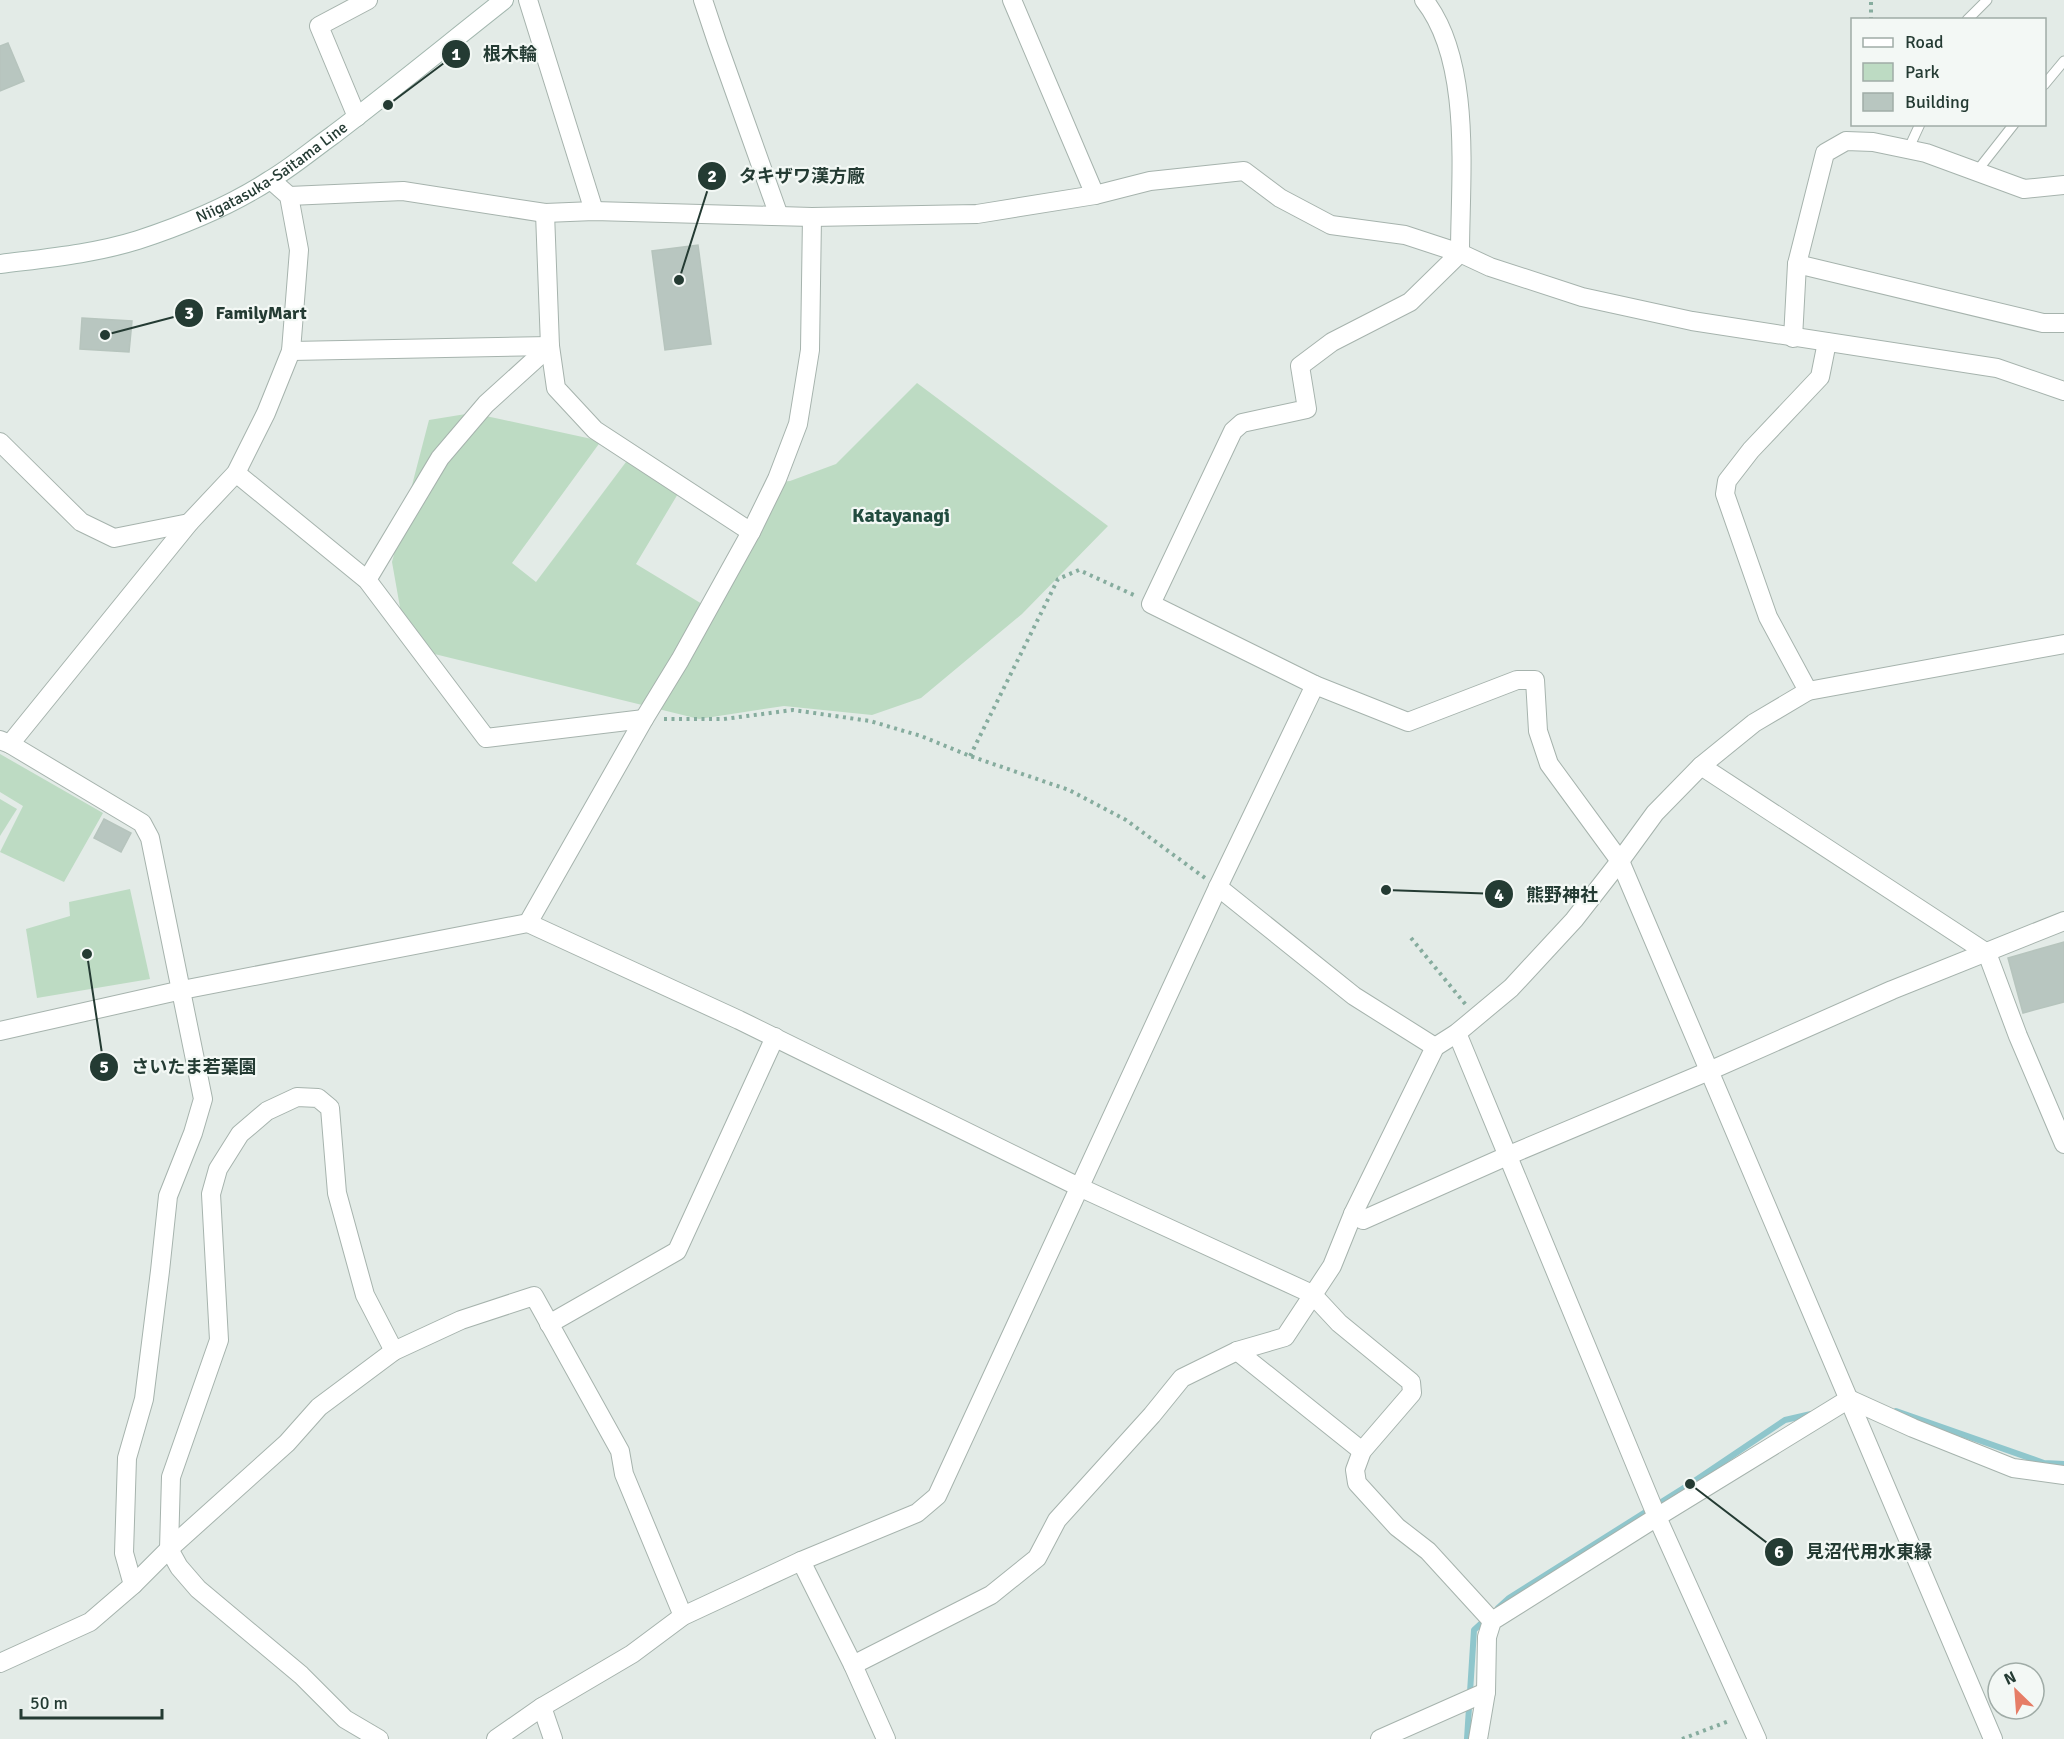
<svg xmlns="http://www.w3.org/2000/svg" width="2064" height="1739" viewBox="0 0 2064 1739" font-family="Signika,'Noto Sans JP',sans-serif">
	<rect width="100%" height="100%" fill="#e3ebe7"/>
	<g fill="#bddbc3">
		<polygon points="917,383 1108,526 1022,614 921,698 872,715 784,706 699,719 414,649 401,613 392,562 429,420 472,413 601,441 512,563 536,582 629,458 679,492 636,564 712,610 779,482 790,481 836,464"/>
		<polygon points="0,754 103,813 64,882 0,852 23,806 0,792"/>
		<polygon points="0,799 17,809 0,836"/>
		<polygon points="130,889 150,979 37,998 26,929 70,916 69,902"/>
	</g>
	<g fill="none" stroke-linecap="round" stroke-linejoin="round">
		<g stroke="#8fc6cc" stroke-width="6">
			<polyline points="1896,1411 2044,1463 2064,1464"/>
			<polyline points="1498,1608 1509,1598 1690,1484 1785,1420 1811,1414"/>
			<polyline points="1467,1739 1474,1630 1486,1619"/>
		</g>
	</g>
	<g fill="#b8c6c0" stroke="#b6c4bd" stroke-width="1.5">
		<polygon points="8,43 24,81 0,91 0,46"/>
		<polygon points="698,245 711,344 665,350 652,251"/>
		<polygon points="82,318 132,321 129,352 80,349"/>
		<polygon points="104,819 131,833 121,852 94,838"/>
		<polygon points="2064,942 2064,1002 2023,1013 2008,958"/>
	</g>
	<g fill="none" stroke-linecap="round" stroke-linejoin="round">
		<defs>
			<g id="service">
				<polyline points="1967,20 1987,0"/>
				<polyline points="2044,85 2064,61"/>
				<polyline points="1908,150 1920,124"/>
				<polyline points="1977,171 2014,124"/>
			</g>
			<g id="minor">
				<polyline points="528,0 594,211"/>
				<polyline points="703,0 717,42 779,216"/>
				<polyline points="1012,0 1095,195"/>
				<polyline points="357,117 319,26 368,0"/>
				<polyline points="289,196 403,191 545,213 594,211 812,217 977,214 1095,195 1150,181 1244,171 1280,198 1331,225 1405,235 1460,253 1410,302 1332,342 1300,366 1307,409 1242,423 1233,431 1151,604 1315,685 1408,722 1517,680 1535,680 1538,731 1549,764 1620,861 1993,1739"/>
				<polyline points="1797,264 2043,323 2064,323"/>
				<polyline points="1793,338 1797,264 1825,153 1846,141 1873,142 1926,153 2024,189 2064,185"/>
				<polyline points="291,351 550,346 556,388 595,430 751,532"/>
				<polyline points="0,442 81,522 114,538 189,523"/>
				<polyline points="236,473 367,580 486,738 644,719"/>
				<polyline points="367,580 440,458 486,404 550,346 545,213"/>
				<polyline points="1808,691 1768,617 1725,494 1727,481 1751,450 1820,377 1827,342"/>
				<polyline points="0,740 10,744 142,823 150,838 203,1099 193,1133 168,1196 160,1271 144,1399 127,1458 124,1553 133,1585 90,1622 0,1663"/>
				<polyline points="10,744 189,523 236,473 266,413 291,351 299,250 289,196 271,180"/>
				<polyline points="1701,766 1987,953 2018,1036 2064,1144"/>
				<polyline points="1218,887 1354,996 1435,1047"/>
				<polyline points="528,923 644,719 680,660 751,532 777,479 798,424 810,350 812,217"/>
				<polyline points="0,1031 182,990 528,923 739,1020 1079,1187 1312,1294 1339,1323 1411,1382 1412,1393 1362,1451 1355,1470 1357,1483 1397,1527 1428,1551 1492,1621"/>
				<polyline points="1457,1033 1657,1517 1757,1739"/>
				<polyline points="1353,1214 1363,1220 1507,1156 1709,1071 1892,990 2064,921"/>
				<polyline points="549,1324 677,1251 775,1037"/>
				<polyline points="1237,1351 1362,1451"/>
				<polyline points="801,1561 853,1665 886,1739"/>
				<polyline points="133,1585 169,1549 287,1443 319,1407 394,1351 461,1320 534,1296 620,1451 624,1474 683,1616"/>
				<polyline points="853,1665 991,1595 1037,1558 1057,1520 1152,1415 1182,1378 1237,1351 1285,1337 1332,1266 1353,1214 1435,1047 1457,1033 1511,988 1574,920 1620,861 1655,813 1701,766 1754,723 1808,691 2064,644"/>
				<polyline points="542,1707 553,1739"/>
				<polyline points="379,1739 345,1719 301,1675 198,1589 179,1567 169,1549 171,1477 219,1340 211,1194 218,1169 240,1134 267,1111 297,1097 318,1098 330,1108 337,1193 365,1295 394,1351"/>
				<polyline points="496,1739 542,1707 632,1654 683,1616 801,1561 917,1513 937,1496 1218,887 1315,685"/>
				<polyline points="1380,1739 1486,1692"/>
				<polyline points="1478,1739 1486,1692 1487,1637 1492,1621 1657,1517 1849,1399 1913,1428 2013,1468 2064,1475"/>
			</g>
			<path id="tertiary" d="M1424,0c49,62 36,178 36,253l30,14 92,30 110,24 305,47 67,23"/>
			<g id="secondary">
				<path id="s1" d="M0,264c47,-6 93,-10 138,-24 46,-15 92,-34 132,-60 22,-13 42,-30 63,-45 58,-44 114,-90 171,-135"/>
			</g>
		</defs>
		<use href="#service" stroke="#a6b3ad" stroke-width="11"/>
		<use href="#minor" stroke="#a6b3ad" stroke-width="20"/>
		<use href="#tertiary" stroke="#a6b3ad" stroke-width="20"/>
		<use href="#secondary" stroke="#a2b6ae" stroke-width="20"/>
		<g stroke="#86ac9e" stroke-width="4" stroke-dasharray="3 4.5" stroke-linecap="butt">
			<polyline points="1871,20 1871,0"/>
			<polyline points="664,719 724,719 793,710 870,721 921,736 970,756 1069,790 1126,820 1205,878"/>
			<polyline points="970,756 1058,579 1079,570 1136,596"/>
			<polyline points="1411,938 1466,1005"/>
			<polyline points="1682,1739 1729,1721"/>
		</g>
		<use href="#service" stroke="#fff" stroke-width="9"/>
		<use href="#minor" stroke="#fff" stroke-width="18"/>
		<use href="#tertiary" stroke="#fff" stroke-width="18"/>
		<use href="#secondary" stroke="#fff" stroke-width="18"/>
	</g>
	<g text-anchor="middle" dominant-baseline="central" stroke-width="4.5" stroke-linejoin="round" paint-order="stroke">
		<g font-size="16" fill="#243b33" stroke="#f3f8f5">
			<text stroke="none"><textPath href="#s1" startOffset="291">Niigatasuka-Saitama Line</textPath></text>
		</g>
		<g font-size="20" font-weight="bold" fill="#224c3f" stroke="#f3f8f5">
			<text x="901" y="515">Katayanagi</text>
		</g>
	</g>
	<path fill="none" stroke="#243b33" stroke-width="2" d="M388 105L456 54M679 280L712 176M105 335L189 313M1386 890L1499 894M87 954L104 1067M1690 1484L1779 1552"/>
	<g fill="#243b33" stroke="#f3f8f5" stroke-width="2">
		<circle cx="388" cy="105" r="6"/>
		<circle cx="679" cy="280" r="6"/>
		<circle cx="105" cy="335" r="6"/>
		<circle cx="1386" cy="890" r="6"/>
		<circle cx="87" cy="954" r="6"/>
		<circle cx="1690" cy="1484" r="6"/>
		<circle cx="456" cy="54" r="15"/>
		<circle cx="712" cy="176" r="15"/>
		<circle cx="189" cy="313" r="15"/>
		<circle cx="1499" cy="894" r="15"/>
		<circle cx="104" cy="1067" r="15"/>
		<circle cx="1779" cy="1552" r="15"/>
	</g>
	<g font-size="18" text-anchor="middle" font-weight="bold" fill="#fff">
		<text x="456" y="60">1</text>
		<text x="712" y="182">2</text>
		<text x="189" y="319">3</text>
		<text x="1499" y="901">4</text>
		<text x="104" y="1073">5</text>
		<text x="1779" y="1558">6</text>
	</g>
	<g font-size="18" text-anchor="middle" font-weight="bold" fill="#243b33" stroke="#f3f8f5" stroke-width="4.5" stroke-linejoin="round" paint-order="stroke">
		<text x="510" y="60">根木輪</text>
		<text x="802" y="182">タキザワ漢方廠</text>
		<text x="261" y="319">FamilyMart</text>
		<text x="1562" y="901">熊野神社</text>
		<text x="194" y="1073">さいたま若葉園</text>
		<text x="1869" y="1558">見沼代用水東縁</text>
	</g>
	<rect x="1851" y="18" width="195" height="108" fill="#f3f8f5" stroke="#a0aca7" stroke-width="1.5"/>
	<rect x="1863" y="38" width="30" height="9" fill="#ffffff" stroke="#a0aca7" stroke-width="1.5"/>
	<text x="1905" y="48" font-size="18" fill="#243b33">Road</text>
	<rect x="1863" y="63" width="30" height="18" fill="#bddbc3" stroke="#a0aca7" stroke-width="1.5"/>
	<text x="1905" y="78" font-size="18" fill="#243b33">Park</text>
	<rect x="1863" y="93" width="30" height="18" fill="#b8c6c0" stroke="#a0aca7" stroke-width="1.5"/>
	<text x="1905" y="108" font-size="18" fill="#243b33">Building</text>
	<g transform="translate(2016 1691) rotate(335)"><circle r="28" fill="#f3f8f5" stroke="#a0aca7" stroke-width="1.5"/>
	<path d="M0-4.5L10 22L0 15L-10 22Z" fill="#e67d66"/>
	<text y="-9" font-size="16" font-weight="bold" text-anchor="middle" fill="#243b33">N</text>
	</g>
	<path d="M21 1709v9h141v-9" fill="none" stroke="#243b33" stroke-width="3"/>
	<text x="30" y="1709" font-size="18" fill="#243b33" stroke="#f3f8f5" stroke-width="4.5" paint-order="stroke">50 m</text>
</svg>
